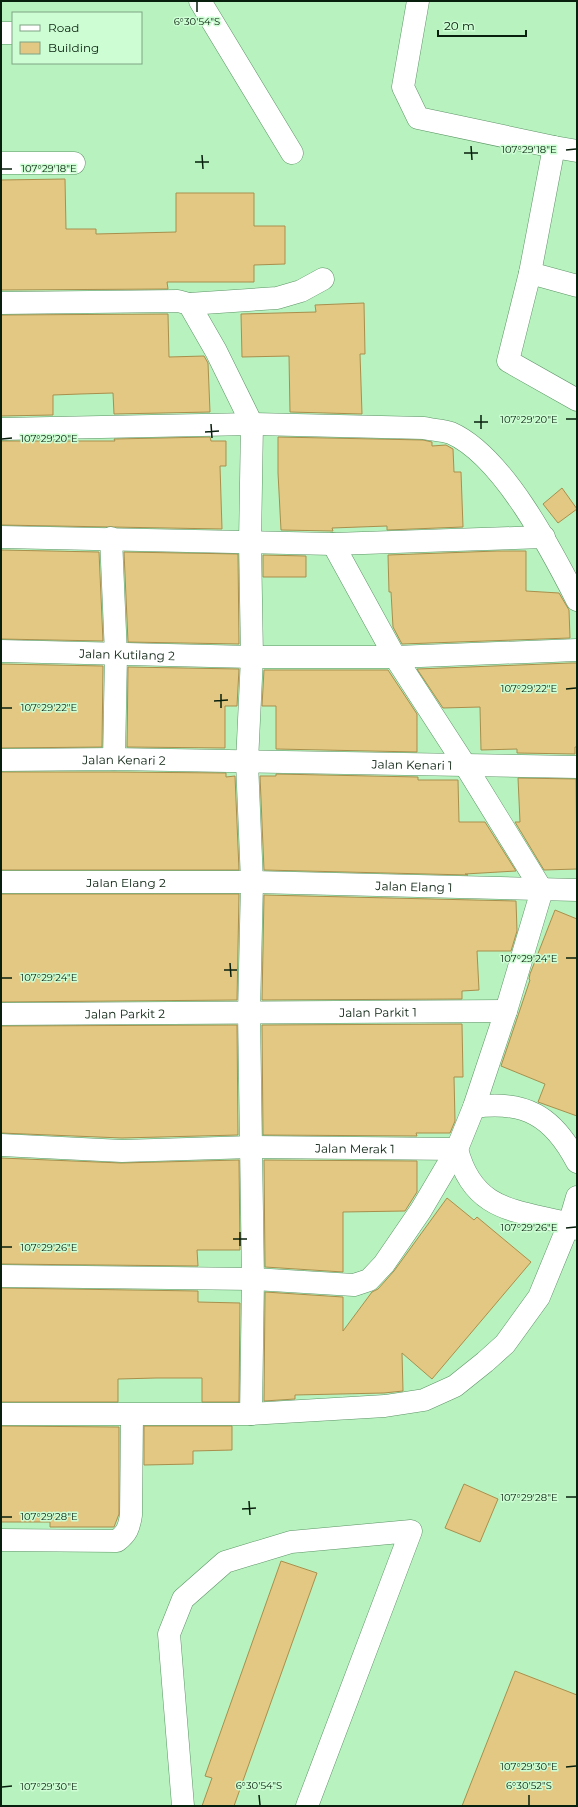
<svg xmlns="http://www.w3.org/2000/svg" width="578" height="1807" viewBox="0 0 578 1807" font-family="Montserrat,sans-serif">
	<rect width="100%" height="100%" fill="#b7f2bf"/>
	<g fill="#e3c883" stroke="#a98f4c">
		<polygon points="65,179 66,229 96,229 96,234 176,232 176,193 254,193 254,226 285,226 285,264 254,265 254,282 167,282 168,289 1,290 1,180"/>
		<polygon points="364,303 365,354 360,354 362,414 290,412 289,356 242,357 241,314 316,312 315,305"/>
		<polygon points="168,314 169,357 204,356 208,363 210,412 114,414 113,393 80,394 53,395 53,415 1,416 1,315"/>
		<polygon points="210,437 211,441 226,441 226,466 220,466 222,529 1,525 1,441 115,441 114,439"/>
		<polygon points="278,437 423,440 432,442 432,446 446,445 453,449 454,472 461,472 463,527 387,530 387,526 332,528 333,531 281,530 278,473"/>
		<polygon points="562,488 577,509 558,523 543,504"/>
		<polygon points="1,550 99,552 103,641 1,639"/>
		<polygon points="497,551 526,551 526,591 559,593 569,610 570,638 402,644 393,627 391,592 389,592 388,555"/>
		<polygon points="124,552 238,554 239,644 128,642"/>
		<polygon points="263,555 306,556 306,577 263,577"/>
		<polygon points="571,663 577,663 577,747 575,747 575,754 517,753 517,749 481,750 480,707 443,708 417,669"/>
		<polygon points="1,664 103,666 102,747 1,748"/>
		<polygon points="128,667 239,669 237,706 225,706 225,748 127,747"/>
		<polygon points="264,670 388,670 417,714 417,752 276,749 276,706 262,706"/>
		<polygon points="1,772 114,772 226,773 226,777 235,776 239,870 1,870"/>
		<polygon points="276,774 418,777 418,780 458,780 459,822 485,822 516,871 465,874 468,875 264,870 260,776 276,776"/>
		<polygon points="518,778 576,779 577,869 544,870 515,822 520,822"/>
		<polygon points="1,894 239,894 237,1000 1,1002"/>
		<polygon points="264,895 516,901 517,931 511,951 477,951 479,990 462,991 462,999 262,1000"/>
		<polygon points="555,910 577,919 577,1116 538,1102 545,1084 501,1066 530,980 529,979 530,974"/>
		<polygon points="462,1024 463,1077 454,1077 455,1121 450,1133 416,1133 417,1136 263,1135 262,1025"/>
		<polygon points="237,1025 238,1135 122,1138 1,1133 1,1026"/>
		<polygon points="1,1158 121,1163 239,1160 240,1250 197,1250 198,1266 1,1264"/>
		<polygon points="264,1160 417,1161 417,1192 405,1211 343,1212 343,1272 265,1267"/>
		<polygon points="447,1198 474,1220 477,1217 531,1262 432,1379 402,1353 403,1391 384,1393 295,1395 295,1399 264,1401 265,1292 343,1297 343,1331 372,1292 378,1289 394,1271"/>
		<polygon points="1,1288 198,1291 198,1302 240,1303 239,1402 202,1402 202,1378 156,1378 118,1379 118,1402 1,1402"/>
		<polygon points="1,1426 119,1427 119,1514 114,1527 50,1527 50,1522 1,1522"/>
		<polygon points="144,1426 232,1426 232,1450 193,1451 193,1464 144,1465"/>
		<polygon points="464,1484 498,1499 480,1542 445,1528"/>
		<polygon points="281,1561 317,1573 234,1806 202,1806 212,1778 205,1776"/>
		<polygon points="515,1671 577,1695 577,1806 462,1806"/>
	</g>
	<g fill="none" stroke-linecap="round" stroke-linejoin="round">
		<defs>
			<g id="minor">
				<polyline points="200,1 292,153"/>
				<polyline points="418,1 403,87 418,118 554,147"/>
				<polyline points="1,33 13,33"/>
				<polyline points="577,151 554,147 530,273 508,361 577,400"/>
				<polyline points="1,163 74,163"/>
				<polyline points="530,273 577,286"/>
				<polyline points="1,303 178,301 189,304 216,351 252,424 250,542 252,657 247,762 252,882 249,1013 253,1279 251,1414"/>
				<polyline points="189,304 277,298 301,291 323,279"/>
				<path d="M1,429l251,-5 172,4c8,2 19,2 27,5 52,23 101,118 126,167"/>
				<polyline points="1,537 333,544 544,537"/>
				<polyline points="111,538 116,655 114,759"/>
				<path id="s1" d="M1,651l251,6h143l182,-7"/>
				<path id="s2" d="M1,760l113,-1 463,8"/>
				<path id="s3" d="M1,882h251l325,8"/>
				<path id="s4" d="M1,1014l505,-3"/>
				<path d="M474,1107c51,-7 79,9 103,55"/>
				<path id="s5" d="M1,1145l121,6 130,-4 205,2"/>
				<path d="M457,1149c16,63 59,61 112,75l8,5"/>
				<polyline points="1,1276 253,1279 354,1285 369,1280 384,1264 421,1210 457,1149 474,1107 506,1011 542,890 465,765 395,657 333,544"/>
				<polyline points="1,1414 251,1414 385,1406 424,1400 455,1386 485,1362 505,1344 539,1297 569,1224 577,1197"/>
				<path d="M1,1540l116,1c10,-8 12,-13 14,-26l1,-100"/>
				<polyline points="183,1806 169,1634 183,1599 225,1562 291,1542 411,1531 307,1806"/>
			</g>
		</defs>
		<use href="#minor" stroke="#5c9465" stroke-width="23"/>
		<use href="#minor" stroke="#fff" stroke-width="22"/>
	</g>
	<path fill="none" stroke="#081f0d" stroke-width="1.5" d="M197,2v10M471,146l1,14M566,150l10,-1M464,153h14M202,155l1,14M195,162h14M2,169h10M481,415v14M566,419h10M474,422h14M211,424l1,14M205,432l14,-1M2,439l10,-1M566,689l10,-1M221,694v14M214,701l14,-1M2,708h10M566,958h10M230,963l1,14M224,970h13M2,978h10M566,1228l10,-1M240,1232v14M233,1239h14M2,1247h10M566,1497h10M249,1501l1,14M242,1509l14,-1M2,1517h10M566,1767l10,-1M2,1787l10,-1M259,1795l1,10M529,1795v10"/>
	<g text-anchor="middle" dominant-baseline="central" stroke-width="3" stroke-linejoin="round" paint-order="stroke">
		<g font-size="12" fill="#081f0d" stroke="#cdfdd3">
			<text stroke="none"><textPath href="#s1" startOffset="126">Jalan Kutilang 2</textPath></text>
			<text stroke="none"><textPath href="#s2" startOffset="123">Jalan Kenari 2</textPath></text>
			<text stroke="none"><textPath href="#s2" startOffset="411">Jalan Kenari 1</textPath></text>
			<text stroke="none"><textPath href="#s3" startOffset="125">Jalan Elang 2</textPath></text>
			<text stroke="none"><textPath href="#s3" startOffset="413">Jalan Elang 1</textPath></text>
			<text stroke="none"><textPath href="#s4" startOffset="377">Jalan Parkit 1</textPath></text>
			<text stroke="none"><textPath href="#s4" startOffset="124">Jalan Parkit 2</textPath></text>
			<text stroke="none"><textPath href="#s5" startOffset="354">Jalan Merak 1</textPath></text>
		</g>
	</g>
	<g font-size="10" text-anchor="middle" fill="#081f0d" stroke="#cdfdd3" stroke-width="3" stroke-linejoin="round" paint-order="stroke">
		<text x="197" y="25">6°30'54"S</text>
		<text x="529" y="153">107°29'18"E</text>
		<text x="49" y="172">107°29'18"E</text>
		<text x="529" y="423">107°29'20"E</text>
		<text x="49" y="442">107°29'20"E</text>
		<text x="529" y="692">107°29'22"E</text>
		<text x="49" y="711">107°29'22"E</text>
		<text x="529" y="962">107°29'24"E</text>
		<text x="49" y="981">107°29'24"E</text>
		<text x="529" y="1231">107°29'26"E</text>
		<text x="49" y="1251">107°29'26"E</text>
		<text x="529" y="1501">107°29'28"E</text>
		<text x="49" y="1520">107°29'28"E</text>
		<text x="529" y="1770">107°29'30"E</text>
		<text x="259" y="1789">6°30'54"S</text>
		<text x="529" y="1789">6°30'52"S</text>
		<text x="49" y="1790">107°29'30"E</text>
	</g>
	<rect width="578" height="1807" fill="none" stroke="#081f0d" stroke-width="4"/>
	<rect x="12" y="12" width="130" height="52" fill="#cdfdd3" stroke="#7ea484"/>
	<rect x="20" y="25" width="20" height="6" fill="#ffffff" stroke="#7ea484"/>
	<text x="48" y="32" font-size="12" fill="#081f0d">Road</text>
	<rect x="20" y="42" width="20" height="12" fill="#e3c883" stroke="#7ea484"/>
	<text x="48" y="52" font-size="12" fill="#081f0d">Building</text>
	<path d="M438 30v6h88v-6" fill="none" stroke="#081f0d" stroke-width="2"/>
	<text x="444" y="30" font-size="12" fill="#081f0d" stroke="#cdfdd3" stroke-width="3" paint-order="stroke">20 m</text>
</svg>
